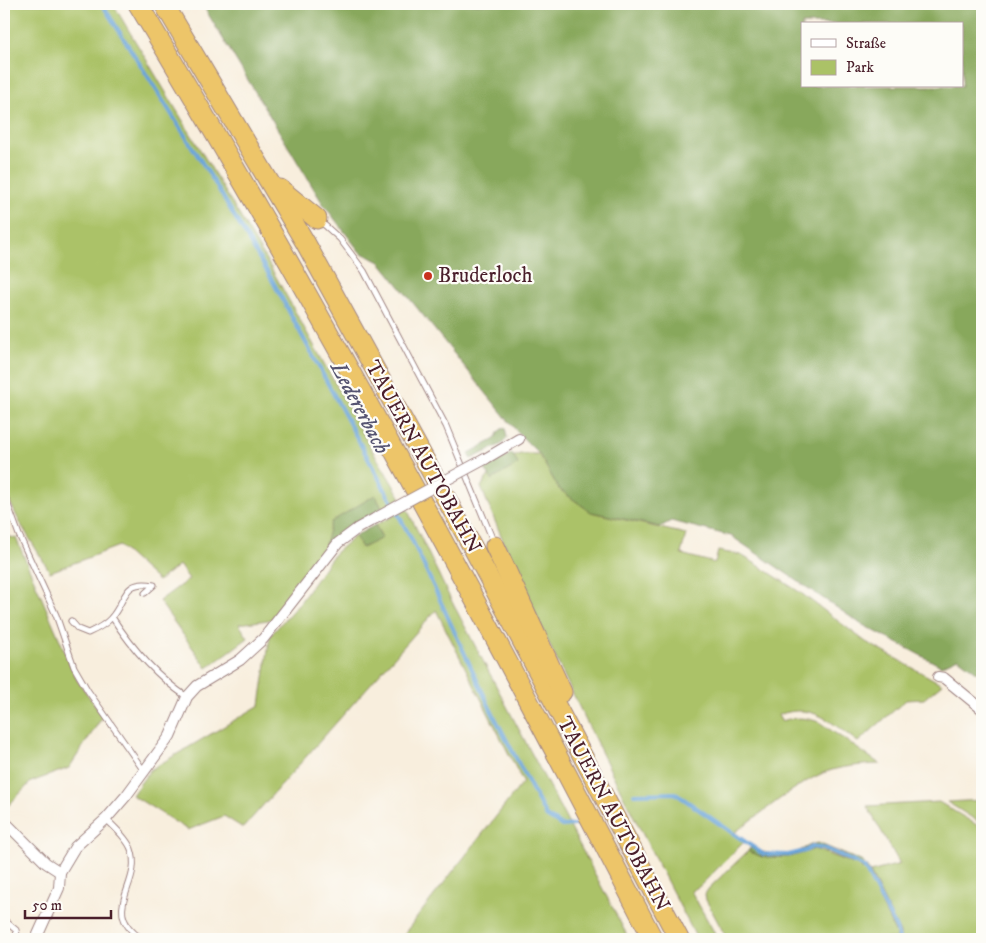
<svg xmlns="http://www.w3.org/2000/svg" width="986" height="943" viewBox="0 0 986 943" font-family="'IM FELL DW Pica',serif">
	<rect width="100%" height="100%" fill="#fdfcf7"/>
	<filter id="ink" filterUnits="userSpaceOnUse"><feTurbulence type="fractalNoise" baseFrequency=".02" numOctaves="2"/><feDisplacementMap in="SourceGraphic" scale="10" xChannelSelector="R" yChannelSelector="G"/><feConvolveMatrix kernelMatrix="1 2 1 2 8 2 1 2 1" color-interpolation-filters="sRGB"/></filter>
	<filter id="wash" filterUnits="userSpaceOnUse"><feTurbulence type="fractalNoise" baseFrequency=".0096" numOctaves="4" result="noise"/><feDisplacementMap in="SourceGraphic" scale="20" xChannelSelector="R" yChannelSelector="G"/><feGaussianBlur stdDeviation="1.12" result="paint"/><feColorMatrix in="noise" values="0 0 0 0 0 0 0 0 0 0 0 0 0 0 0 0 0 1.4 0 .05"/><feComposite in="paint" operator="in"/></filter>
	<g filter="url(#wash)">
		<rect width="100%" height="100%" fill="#f8eedd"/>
		<g fill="#abc267" stroke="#7a7049">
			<polygon points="4,4 113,4 271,268 371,448 401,498 382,508 375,495 325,544 329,547 275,619 239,624 248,638 207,668 159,601 189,579 179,565 158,581 119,546 50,572 20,523 4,490"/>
			<path d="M520,454h19l20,35 32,23 95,22 -5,20 34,9 3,-12 23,4 17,10 43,28 65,49 76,42 -18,15 -18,1 -48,42c-27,-19 -44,-40 -80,-27l3,6c14,-4 24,-4 38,1l61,42c-19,1 -39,2 -57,9 -32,14 -60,40 -88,59l10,9 -45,45 -9,5 27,48h-21c-77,-148 -154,-297 -216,-452 10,-17 21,-26 39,-33z"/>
			<polygon points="407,509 449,596 629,939 400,939 523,782 436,610 243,828 224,816 188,830 132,795 150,770 260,705 270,636 301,601 334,554 355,536 382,537 375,525"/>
			<polygon points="4,536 16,538 77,680 103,716 69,768 31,782 4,810"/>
			<polygon points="982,800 982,824 947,802"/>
			<polygon points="939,802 982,828 982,939 900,939 900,933 870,872 900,864 867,806"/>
			<path d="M814,849l45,17 8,8 29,60v5h-169l-21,-39 -1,-6 4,-6 39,-37c22,9 44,8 66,-2z"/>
		</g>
		<g fill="#88a85c" stroke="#696444" fill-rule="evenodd">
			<path d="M202,4h780v672l-24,-18 -17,8 -80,-42 -130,-88 -60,-15 -11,6 -69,-15 -32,-23 -20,-35 -20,-20 -139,-172 -20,-10 -37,-48zM802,24h160v62h-160z"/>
			<polygon points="505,427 507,438 502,444 471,459 469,453 495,439 499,431"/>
			<polygon points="512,453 518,464 492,480 485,469"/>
			<polygon points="375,495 382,508 350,527 329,547 325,545 331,522"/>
			<polygon points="375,525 382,538 362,548 355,536"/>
			<path d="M818,843l45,19 7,10 30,61v6h-4v-5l-29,-60 -8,-8 -37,-16 -8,-1 -25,8h-27l-14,-6 2,-3c13,5 32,9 45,5 8,-3 14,-9 23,-10z"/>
		</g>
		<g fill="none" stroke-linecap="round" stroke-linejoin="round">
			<g stroke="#69a4da" stroke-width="4">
				<polyline points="102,4 213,180 271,278 412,540 490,708 546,816 562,826 574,825"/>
				<polyline points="634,794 675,793 763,854 788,855 805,851 812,847 827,849 864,867 896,928 899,939"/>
			</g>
		</g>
	</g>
	<g filter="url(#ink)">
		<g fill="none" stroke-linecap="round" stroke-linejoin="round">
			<defs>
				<g id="lane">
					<polyline points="320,221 340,239 364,271 446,426 494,543"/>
					<polyline points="4,494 19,535 56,615 74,667 88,691 144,771"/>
					<path d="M112,617c20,31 44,59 75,80"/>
					<path d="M71,621l7,8 10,4c9,-4 17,-8 23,-15 16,-18 11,-39 43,-33l-9,8"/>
					<path d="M106,819c8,8 21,19 25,30 13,35 -33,61 11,90"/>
					<polyline points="4,920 16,930 18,939"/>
				</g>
				<g id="street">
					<polyline points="485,459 519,439"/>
					<polyline points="938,677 944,678 982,709"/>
					<polyline points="4,821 46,863 60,872"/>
					<polyline points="36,939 59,888 60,872 75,847 106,819 126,796 170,736 187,697 197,686 240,660 263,639 338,543 358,528 376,518"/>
				</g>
				<g id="highway">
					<path d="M138,4c184,305 351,619 515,935"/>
					<polyline points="164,4 305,242 472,546 679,939"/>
					<polyline points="280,189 317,219"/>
					<polyline points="495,546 562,692"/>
				</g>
			</defs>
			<use href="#lane" stroke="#a18684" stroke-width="7"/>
			<use href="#street" stroke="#a18684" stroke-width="12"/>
			<use href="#highway" stroke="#a18684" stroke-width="21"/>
			<use href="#lane" stroke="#fff" stroke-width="5"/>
			<use href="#street" stroke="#fff" stroke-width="10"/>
			<use href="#highway" stroke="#edc569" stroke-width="19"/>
			<defs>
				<polyline id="street-bridge" points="376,518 485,459"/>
			</defs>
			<use href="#street-bridge" stroke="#a18684" stroke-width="12" stroke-linecap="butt"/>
			<use href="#street-bridge" stroke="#fff" stroke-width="10"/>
		</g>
	</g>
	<circle fill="#c8321e" stroke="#fdfcf7" stroke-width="2" cx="428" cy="276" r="5"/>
	<g text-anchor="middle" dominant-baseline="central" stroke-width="4.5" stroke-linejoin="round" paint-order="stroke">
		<g font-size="21" fill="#4a1f2b" stroke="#fdfcf7" text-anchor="start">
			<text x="438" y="276">Bruderloch</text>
		</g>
		<g font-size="21" fill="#4a1f2b" stroke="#fdfcf7">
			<text transform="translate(423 457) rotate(61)">TAUERN AUTOBAHN</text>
			<text transform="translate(613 814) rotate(62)">TAUERN AUTOBAHN</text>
		</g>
		<g font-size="22" font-style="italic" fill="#565471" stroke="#fdfcf7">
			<text transform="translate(360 408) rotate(62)">Ledererbach</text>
		</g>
	</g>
	<rect width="986" height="943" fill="none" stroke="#fdfcf7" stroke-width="20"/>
	<rect x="801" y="22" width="162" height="65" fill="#fdfcf7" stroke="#b5a4a5"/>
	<rect x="811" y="39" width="25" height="8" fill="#ffffff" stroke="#b5a4a5"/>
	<text x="846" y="48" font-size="15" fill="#4a1f2b">Straße</text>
	<rect x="811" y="60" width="25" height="15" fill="#abc267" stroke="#b5a4a5"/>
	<text x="846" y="72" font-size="15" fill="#4a1f2b">Park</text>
	<path d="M25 910v8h86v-8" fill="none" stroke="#4a1f2b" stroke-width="2.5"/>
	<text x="32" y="910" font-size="15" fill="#4a1f2b" stroke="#fdfcf7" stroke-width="4" paint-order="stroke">50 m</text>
</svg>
